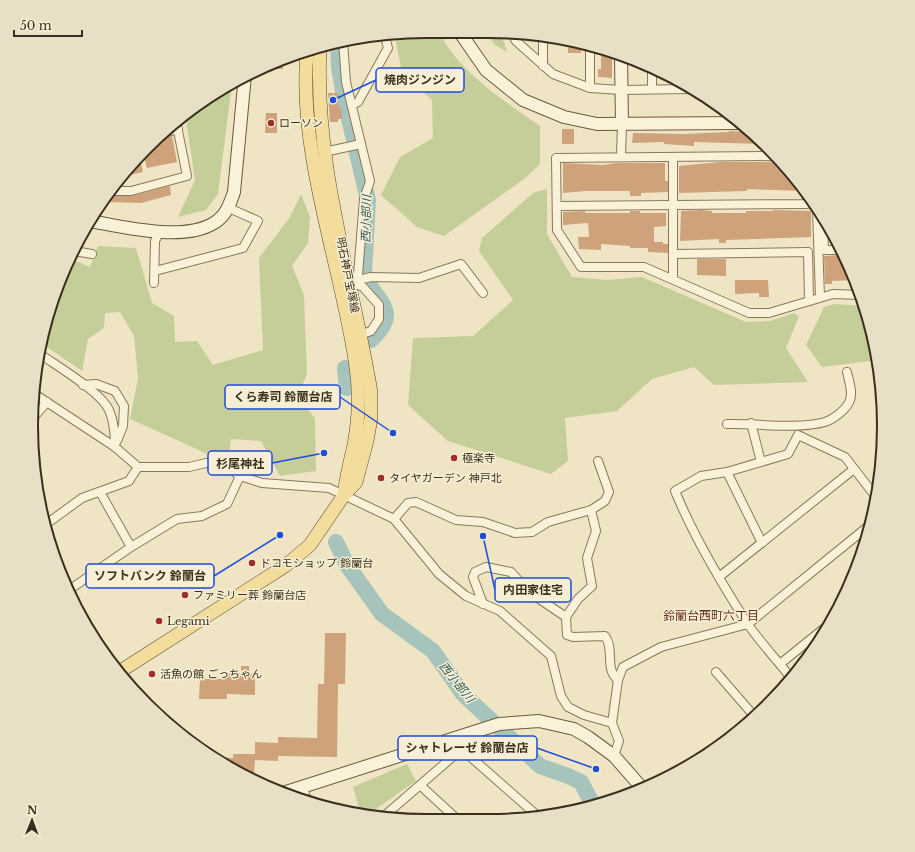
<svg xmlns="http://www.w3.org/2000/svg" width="915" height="852" viewBox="0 0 915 852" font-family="'Libre Baskerville','Noto Sans JP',serif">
	<rect width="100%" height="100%" fill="#efe5c5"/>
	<g fill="#c5ce98">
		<polygon points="501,32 507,52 495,45 486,33"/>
		<path d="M441,35c17,36 67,69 99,91v38l-16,15 -80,57 -27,-9 -36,-32 19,-38 33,-19 -1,-38 -30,-27 -7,-36z"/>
		<polygon points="232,84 218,194 206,210 178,217 195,180 185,113"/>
		<polygon points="547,189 547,234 572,277 607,280 642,277 746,322 770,321 794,313 799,316 786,348 808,382 714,385 694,367 652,379 617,411 565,418 568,461 551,474 448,441 408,405 413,338 473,336 513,300 479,251 482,238 533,193"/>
		<polygon points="301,194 310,217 308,243 292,266 304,295 307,374 301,388 306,407 315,418 316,471 280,476 261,441 231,439 229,456 210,455 130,419 138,378 134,336 120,312 105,313 104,328 88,339 82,371 41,343 45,324 71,259 90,267 98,246 136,248 152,303 174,316 175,342 197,341 213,365 263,350 259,258 290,217"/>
		<polygon points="834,304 865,306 877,360 822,367 806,345 824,307"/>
		<polygon points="407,764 416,781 367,815 361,815 353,787"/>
	</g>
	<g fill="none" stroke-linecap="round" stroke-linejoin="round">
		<g stroke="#a6c3bc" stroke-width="16">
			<path d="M338,42l1,25 5,30 24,103 -4,74c10,28 40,35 7,66"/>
			<polyline points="345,368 347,388"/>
			<polyline points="336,542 347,565 382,614 433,651 463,694 540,766 568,776 581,782 593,805"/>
		</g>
	</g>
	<g fill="#cea27a">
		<polygon points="568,45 581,46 581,53 568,53"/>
		<polygon points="601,50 612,52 612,78 598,77 598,69 601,69"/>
		<polygon points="283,61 283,69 263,69 262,68"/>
		<polygon points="328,93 338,93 338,107 341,106 342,119 338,119 338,122 330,122"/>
		<polygon points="266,113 277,113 277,133 265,133"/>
		<rect x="562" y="129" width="12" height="15"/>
		<polygon points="729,131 751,132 763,144 694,142 694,146 664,144 664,142 632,143 633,133 685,134 729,132"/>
		<polygon points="172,136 177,162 147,168 143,153 158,139"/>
		<polygon points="720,162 782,162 800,186 801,191 747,189 747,191 679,193 679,166"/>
		<polygon points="141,163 143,172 121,177 128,166"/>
		<polygon points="563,163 603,165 616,163 665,163 665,181 668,181 668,192 641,193 641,196 630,196 630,191 586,191 563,193"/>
		<polygon points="170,186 171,195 141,203 106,202 104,200 108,195 132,196"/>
		<polygon points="702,210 712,211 712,213 746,213 746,211 773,211 773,210 811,211 811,237 726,240 726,243 719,243 719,239 680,241 681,211"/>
		<polygon points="585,211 585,213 630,213 630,211 640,211 640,213 666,213 666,226 654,227 654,242 663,242 663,244 668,244 668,253 648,252 648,248 630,248 630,246 616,245 601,244 601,250 579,249 578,237 589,237 588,223 563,225 563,212"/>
		<polygon points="843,255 854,280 832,281 832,284 825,284 824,256"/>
		<polygon points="697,259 726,259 726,276 697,275"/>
		<polygon points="735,280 768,280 769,297 759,297 759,293 735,294"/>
		<polygon points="325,633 346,633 345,684 338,684 337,757 278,756 278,761 255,760 254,775 244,774 212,757 233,758 233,754 255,754 255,742 278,743 278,737 317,738 318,684 324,684"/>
		<polygon points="241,666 249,666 249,673 255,674 255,695 227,694 227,699 199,699 200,679 225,679 226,673 241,673"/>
	</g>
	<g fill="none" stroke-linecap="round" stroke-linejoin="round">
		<defs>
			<g id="street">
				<polyline points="511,32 516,41 553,74 590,88 621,90 691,89"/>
				<polyline points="543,36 543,66"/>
				<polyline points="343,41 346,82 370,181 364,199 358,275 349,282"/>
				<polyline points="590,44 590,88"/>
				<polyline points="652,89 652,67"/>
				<polyline points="352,105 358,102 388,48 385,37"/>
				<polyline points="164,133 178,129"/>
				<polyline points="324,152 361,144"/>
				<polyline points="621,156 622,124"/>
				<polyline points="776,156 556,158 557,230 581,267 644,267 749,313 769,313 833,294 861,295"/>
				<polyline points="111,191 131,191 187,176 176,121"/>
				<polyline points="557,206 807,204 807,195"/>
				<polyline points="817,209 820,297"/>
				<polyline points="823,218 824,250 841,250"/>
				<polyline points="74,251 92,254"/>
				<polyline points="673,254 808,252 809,301"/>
				<polyline points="155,271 243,248 258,221 229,208"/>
				<polyline points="673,278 673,157"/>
				<polyline points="350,282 371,277 419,278 461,264 483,293"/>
				<polyline points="350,282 363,287 379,305 379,319 371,331 360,335"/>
				<polyline points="154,283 155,241 159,233"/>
				<path d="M40,354c17,12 61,38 69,56 5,11 6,25 6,37"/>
				<polyline points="83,385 96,384 115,391 124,406 123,426 117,441"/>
				<polyline points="33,393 115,447 138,467 189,467 206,463 226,466 240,476 262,483 329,488 394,519 439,574 466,596 500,611 551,656 561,696 568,707 584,715 612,723 619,741 614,756"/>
				<polyline points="32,419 47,402"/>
				<polyline points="751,423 761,462"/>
				<path d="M727,424c30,-1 69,6 98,-2 9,-3 22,-13 25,-22 3,-8 -1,-19 -3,-28"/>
				<path d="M598,461l11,31 -4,9 -14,9 5,21 -9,27 5,28 -14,13 -12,18 1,18 6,2 32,-1c10,13 -1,33 13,44"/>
				<polyline points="727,472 762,543"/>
				<polyline points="100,492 131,547"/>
				<polyline points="394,519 408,503 416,502 456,520 483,522 515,533 532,532 548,522 591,510"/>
				<polyline points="45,525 82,498 129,481 138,467"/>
				<polyline points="719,577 854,469"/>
				<polyline points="69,590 131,547 177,519 202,516 227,504 240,476"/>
				<polyline points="483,604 473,577 475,572 486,567 511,572 529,592 566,617"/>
				<polyline points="780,664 827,626"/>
				<polyline points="716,672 755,717"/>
				<path d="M791,678c-14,-18 -31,-36 -44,-55 -27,-42 -53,-86 -72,-132l26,-15 26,-4 61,-18 10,-19 47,22 31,40"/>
				<polyline points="612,723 618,680 623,667 661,647 748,624 871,524"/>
				<polyline points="421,786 458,820"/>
				<polyline points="303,787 307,801"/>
				<polyline points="383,817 457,753 465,752 540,818"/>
			</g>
			<g id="secondary">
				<polyline points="461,34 486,70 523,100 564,117 597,124 740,123"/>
				<polyline points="621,56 622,124"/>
				<path d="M90,221c34,6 93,21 124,2 12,-7 16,-19 20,-31l11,-117"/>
				<polyline points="283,793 499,724 539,721 574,729 588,737 614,756 642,788"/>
			</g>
			<g id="primary">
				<path d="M307,53c-9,99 33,209 48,307 5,28 4,58 -1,85 -4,17 -8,33 -10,50"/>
				<path d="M119,672l166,-106 25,-21 34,-50 12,-13 11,-41 4,-23v-26c-19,-114 -57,-227 -51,-343"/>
			</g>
		</defs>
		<use href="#street" stroke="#8b775a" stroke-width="10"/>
		<use href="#secondary" stroke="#6d583d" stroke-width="14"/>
		<use href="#primary" stroke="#59452e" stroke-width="14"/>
		<use href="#street" stroke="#faf2d8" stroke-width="8"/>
		<use href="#secondary" stroke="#faf2d8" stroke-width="12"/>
		<use href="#primary" stroke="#f3dd9c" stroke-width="13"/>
	</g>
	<g fill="#9c2e29" stroke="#f7efd5" stroke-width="1.5">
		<circle cx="271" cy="123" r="4"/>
		<circle cx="454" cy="458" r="4"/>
		<circle cx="381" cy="478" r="4"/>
		<circle cx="252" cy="563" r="4"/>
		<circle cx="185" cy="595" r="4"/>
		<circle cx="159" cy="621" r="4"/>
		<circle cx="152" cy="674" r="4"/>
	</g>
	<g text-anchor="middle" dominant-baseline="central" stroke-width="3" stroke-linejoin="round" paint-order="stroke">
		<g font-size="11" fill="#3b2e1e" stroke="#f7efd5" text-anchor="start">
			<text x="279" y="123">ローソン</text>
			<text x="462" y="458">極楽寺</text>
			<text x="389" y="478">タイヤガーデン 神戸北</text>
			<text x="260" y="563">ドコモショップ 鈴蘭台</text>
			<text x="193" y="595">ファミリー葬 鈴蘭台店</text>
			<text x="167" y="621">Legami</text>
			<text x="160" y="674">活魚の館 ごっちゃん</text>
		</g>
		<g font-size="11" fill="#3b2e1e" stroke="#f7efd5">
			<text transform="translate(348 275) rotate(79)">明石神戸宝塚線</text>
		</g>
		<g font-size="12" font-style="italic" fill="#2d5b5a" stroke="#f7efd5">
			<text transform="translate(366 219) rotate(-89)">西小部川</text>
			<text transform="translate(457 682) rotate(51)">西小部川</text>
		</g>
		<g font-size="12" fill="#68311d" stroke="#f7efd5">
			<text x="711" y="615">鈴蘭台西町六丁目</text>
		</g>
	</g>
	<path d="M0 0H915V852H0ZM426 38H489A388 388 0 0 1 877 426V426A388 388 0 0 1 489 814H426A388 388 0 0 1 38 426V426A388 388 0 0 1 426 38Z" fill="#e8e0c6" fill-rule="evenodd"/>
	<path fill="none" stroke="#3b2e1e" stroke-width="2" d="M426 38H489A388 388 0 0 1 877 426V426A388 388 0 0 1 489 814H426A388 388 0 0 1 38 426V426A388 388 0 0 1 426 38Z"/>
	<path fill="none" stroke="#1d4ed8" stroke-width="1.5" d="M333 100L376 80M393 433L340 397M324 453L272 463M280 535L214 576M483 536L495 590M596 769L537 748"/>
	<g fill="#1d4ed8" stroke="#f7efd5" stroke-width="1.5">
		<circle cx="333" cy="100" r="4"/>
		<circle cx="393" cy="433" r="4"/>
		<circle cx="324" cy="453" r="4"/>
		<circle cx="280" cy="535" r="4"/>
		<circle cx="483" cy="536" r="4"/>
		<circle cx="596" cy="769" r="4"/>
	</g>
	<g fill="#f7efd5" stroke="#1d4ed8" stroke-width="1.5">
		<rect x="376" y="68" width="88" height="24" rx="4"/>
		<rect x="225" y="385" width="115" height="24" rx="4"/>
		<rect x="208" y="451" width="64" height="24" rx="4"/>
		<rect x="86" y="564" width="128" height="24" rx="4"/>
		<rect x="495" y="578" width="76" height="24" rx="4"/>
		<rect x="398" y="736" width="139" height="24" rx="4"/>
	</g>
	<g font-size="12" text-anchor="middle" font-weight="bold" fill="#3b2e1e">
		<text x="420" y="84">焼肉ジンジン</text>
		<text x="283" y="401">くら寿司 鈴蘭台店</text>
		<text x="240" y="468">杉尾神社</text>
		<text x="150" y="580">ソフトバンク 鈴蘭台</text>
		<text x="533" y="594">内田家住宅</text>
		<text x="467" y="752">シャトレーゼ 鈴蘭台店</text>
	</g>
	<g transform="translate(32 820) rotate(1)" stroke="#f7efd5" stroke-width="3" paint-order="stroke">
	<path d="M0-3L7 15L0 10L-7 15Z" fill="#3b2e1e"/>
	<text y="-6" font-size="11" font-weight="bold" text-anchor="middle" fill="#3b2e1e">N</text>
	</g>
	<path d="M14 30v6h68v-6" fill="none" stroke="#3b2e1e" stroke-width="2"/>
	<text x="20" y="30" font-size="12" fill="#3b2e1e" stroke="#f7efd5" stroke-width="3" paint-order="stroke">50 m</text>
</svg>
